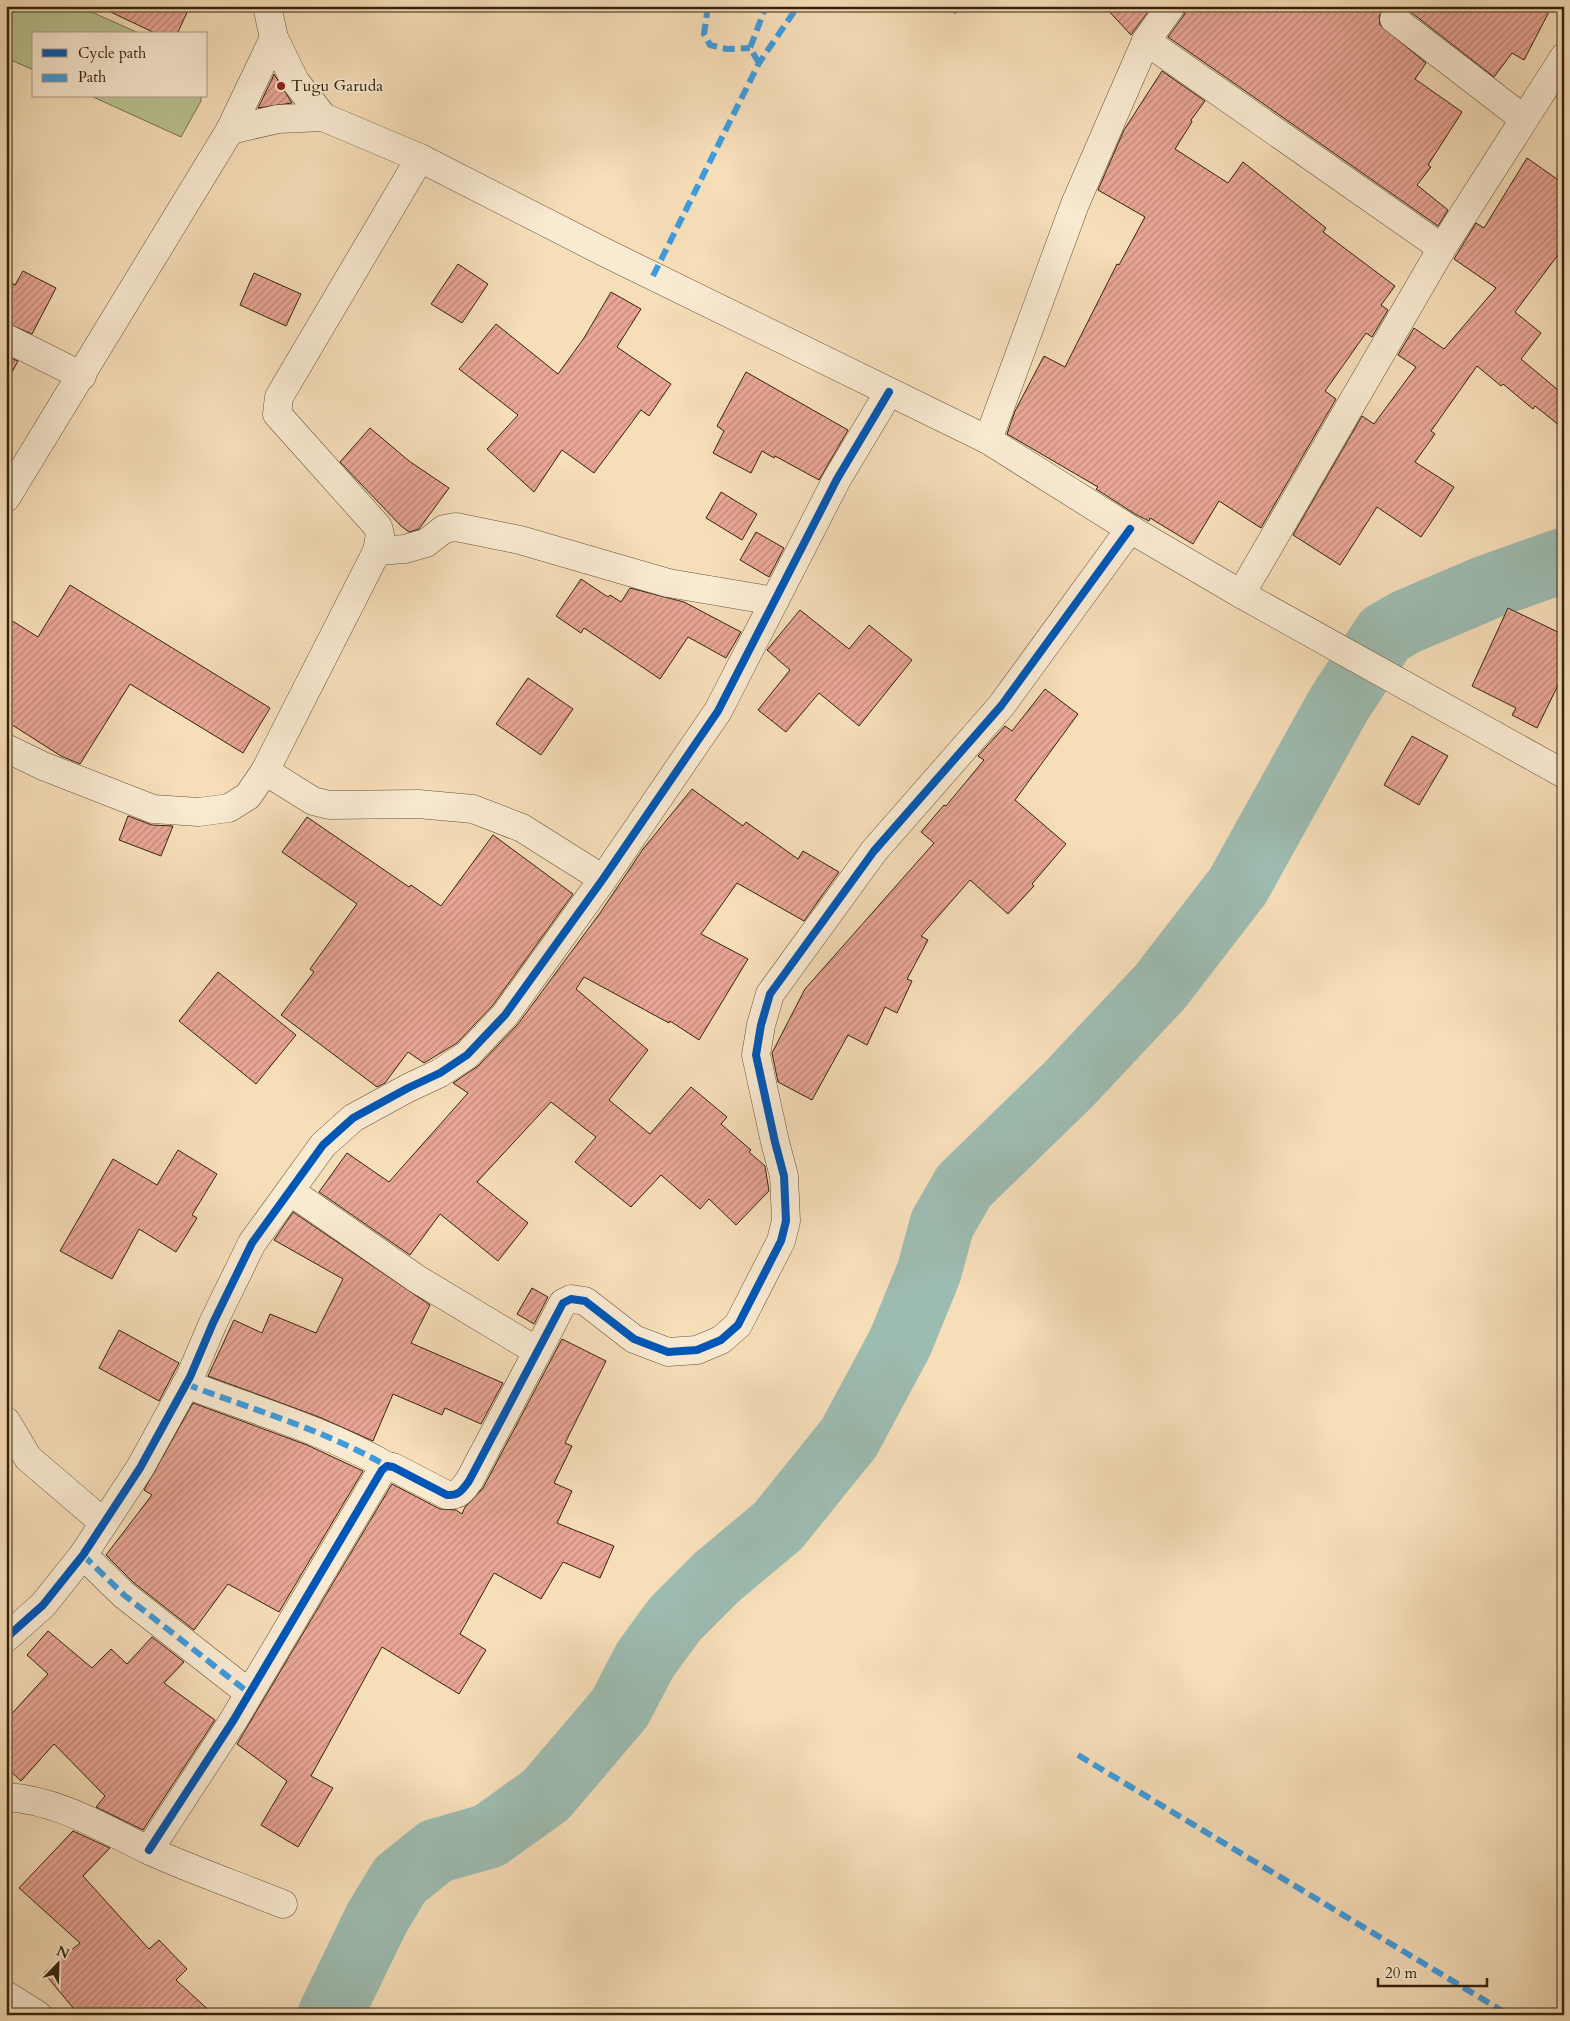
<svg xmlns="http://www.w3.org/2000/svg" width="1570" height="2021" viewBox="0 0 1570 2021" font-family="Cardo,serif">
	<defs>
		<pattern id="building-hatch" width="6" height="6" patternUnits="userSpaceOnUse" patternTransform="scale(1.25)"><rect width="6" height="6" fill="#e9a696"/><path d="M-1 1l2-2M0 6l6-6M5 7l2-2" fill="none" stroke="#be8779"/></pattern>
	</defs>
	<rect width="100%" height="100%" fill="#f6deb9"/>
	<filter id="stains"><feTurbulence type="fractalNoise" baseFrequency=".004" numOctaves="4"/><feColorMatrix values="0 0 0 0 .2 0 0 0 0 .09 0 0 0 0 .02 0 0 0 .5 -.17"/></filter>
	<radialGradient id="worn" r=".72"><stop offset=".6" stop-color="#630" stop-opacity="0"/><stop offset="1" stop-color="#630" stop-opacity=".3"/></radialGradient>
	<g fill="#b9c292" stroke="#77724e">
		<polygon points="6,6 78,6 141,34 34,34 34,70 6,58"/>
		<polygon points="91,96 201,96 201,101 181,137"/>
	</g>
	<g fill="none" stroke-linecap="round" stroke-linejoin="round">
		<polyline stroke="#9dbcb1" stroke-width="65" points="330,2015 377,1918 400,1880 436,1851 489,1836 546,1795 620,1708 645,1660 675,1619 717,1577 778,1526 849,1438 900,1343 929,1272 942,1224 964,1186 1068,1085 1160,987 1238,886 1339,704 1385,634 1406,622 1488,587 1564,560"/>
	</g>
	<g fill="url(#building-hatch)" stroke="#35230b">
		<polygon points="98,6 190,6 177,34 157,34"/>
		<polygon points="1104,6 1152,6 1131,35"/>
		<polygon points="1186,6 1386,6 1379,16 1380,25 1426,63 1415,79 1462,112 1428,165 1431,167 1417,185 1448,210 1438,226 1168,37 1184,15"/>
		<polygon points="1403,6 1552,6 1524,60 1512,53 1494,77"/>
		<polygon points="1162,71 1205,101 1191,120 1192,122 1175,149 1228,183 1243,162 1326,228 1323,232 1395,286 1381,305 1388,310 1372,337 1366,333 1325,391 1336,399 1261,528 1219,501 1193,544 1150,518 1149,521 1135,514 1096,489 1098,487 1007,434 1015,411 1044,356 1065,367 1117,264 1119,265 1145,217 1098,190 1124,130"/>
		<polygon points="274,74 292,103 258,108 272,79"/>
		<polygon points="1527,158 1564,184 1564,247 1515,312 1541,333 1521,359 1564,395 1564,429 1535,406 1533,409 1503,384 1501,386 1477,366 1431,431 1435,434 1415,462 1454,487 1436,515 1421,537 1377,507 1340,565 1293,535 1362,416 1374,424 1416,367 1398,355 1414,328 1444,349 1496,288 1454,259 1476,223 1484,228"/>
		<polygon points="458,264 488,284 462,323 431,304"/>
		<polygon points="23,271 56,288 32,334 6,323 6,280 15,285"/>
		<polygon points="254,273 301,294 286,326 240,305"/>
		<polygon points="611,292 641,309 617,347 671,384 649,416 641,410 594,473 562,450 534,492 487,449 518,415 459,369 496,324 558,374 584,338"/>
		<polygon points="6,356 18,361 6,383"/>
		<polygon points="746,372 848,430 819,480 775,456 774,458 762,451 751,473 713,453 724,431 717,426"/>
		<polygon points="370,428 409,461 449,488 419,529 409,532 401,526 340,462"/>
		<polygon points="721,492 757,514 742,540 706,518"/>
		<polygon points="756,532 784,548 769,577 740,560"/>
		<polygon points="581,579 608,597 610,595 621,602 630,588 684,602 741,632 726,658 688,637 660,679 584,628 581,633 556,616"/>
		<polygon points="70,585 270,708 243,753 130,684 80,764 61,756 6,721 6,617 38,637"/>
		<polygon points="1508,608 1564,635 1564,673 1537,728 1512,715 1516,708 1472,686"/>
		<polygon points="800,610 849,649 869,625 912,660 859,726 819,693 786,732 758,710 790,670 767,650"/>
		<polygon points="528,678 573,709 541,755 496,724"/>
		<polygon points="1045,689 1078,714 1015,800 1066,844 1032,884 1034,886 1008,914 970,880 921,936 928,940 907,979 912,981 897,1013 885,1007 867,1045 848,1035 812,1100 778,1082 772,1053 805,989 934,843 921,832 944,805 946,806 984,760 978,756 1005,726 1012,731"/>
		<polygon points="1412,736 1448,756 1419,805 1384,785"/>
		<polygon points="692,789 743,826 746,822 798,859 803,851 839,872 804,921 737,883 701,934 748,959 699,1040 670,1021 669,1023 584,977 576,989 648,1050 609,1100 650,1134 691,1087 727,1117 721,1124 751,1150 749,1152 765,1166 769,1191 736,1225 709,1199 700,1209 661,1175 631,1207 575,1162 596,1137 551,1102 477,1182 528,1223 498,1261 440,1214 410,1255 319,1192 347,1153 389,1182 468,1093 453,1083 478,1066 518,1024 600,913 643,849"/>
		<polygon points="128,816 152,825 173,826 161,856 119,840"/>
		<polygon points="307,817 409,887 411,885 441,906 493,835 573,894 493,1005 457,1043 424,1063 408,1052 385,1083 377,1087 281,1015 314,972 310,969 357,904 282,852"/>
		<polygon points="218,972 296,1035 256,1084 179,1021"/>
		<polygon points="178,1150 217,1174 192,1215 197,1218 176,1252 139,1229 112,1279 60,1251 113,1159 157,1185"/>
		<polygon points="293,1212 430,1305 411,1343 503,1383 481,1424 445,1408 442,1415 393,1394 373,1441 319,1417 208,1376 234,1320 262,1333 270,1314 316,1333 343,1279 274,1240"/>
		<polygon points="532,1288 548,1297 534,1324 517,1314"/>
		<polygon points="119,1330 179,1363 159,1401 99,1368"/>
		<polygon points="562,1339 606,1361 565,1443 572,1446 554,1483 572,1491 557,1523 614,1546 600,1578 563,1562 541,1599 494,1573 460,1634 486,1650 459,1694 382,1647 311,1776 333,1788 298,1847 261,1825 287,1781 237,1744 392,1484 440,1509 456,1510 462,1514 465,1507 483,1488"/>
		<polygon points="193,1403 307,1445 363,1471 279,1612 228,1584 194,1630 134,1583 106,1555 152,1495 144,1490"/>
		<polygon points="48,1631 92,1668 111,1649 127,1664 152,1637 184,1662 164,1683 215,1720 143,1830 96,1807 105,1796 54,1744 21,1781 6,1767 6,1720 48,1674 27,1655"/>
		<polygon points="73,1831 110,1848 83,1876 149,1949 159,1940 187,1969 176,1980 214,2015 79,2015 44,1973 80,1943 19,1888"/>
	</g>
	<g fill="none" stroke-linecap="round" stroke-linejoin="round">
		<defs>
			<g id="minor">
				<polyline points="267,6 274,38 295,81 323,117 420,158 604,252 988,440 1130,529 1241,594 1564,774"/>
				<polyline points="1394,19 1524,119"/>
				<polyline points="1146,41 1442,248"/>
				<polyline points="230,130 278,119 323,117"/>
				<polyline points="6,338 82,376"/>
				<polyline points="988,440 1075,204 1146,41 1171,6"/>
				<polyline points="6,498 230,130 274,38"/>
				<polyline points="377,551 405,549 426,543 444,529 456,527 520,540 668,583 774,601"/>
				<polyline points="1241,594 1442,248 1564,57"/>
				<polyline points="6,748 43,766 153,809 199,812 229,808 248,796 265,771 377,551 380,535 378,527 277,414 279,397 420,158"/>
				<polyline points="265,771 313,801 329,805 418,804 473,809 522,828 603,879"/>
				<polyline points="290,1191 417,1279 537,1351"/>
				<path d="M186,1384c70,27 136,45 201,82"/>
				<polyline points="6,1421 28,1458 104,1523"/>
				<polyline points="83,1555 124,1595 249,1693"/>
				<polyline points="6,1638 43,1605 83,1555 140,1468 190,1377 213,1323 252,1243 323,1145 353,1118 408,1088 440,1073 467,1055 505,1015 603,879 718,711 837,479 889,392"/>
				<path d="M6,1797c52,3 97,31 142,53 44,20 90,36 135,54"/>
				<path d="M149,1850l84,-129 149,-251 5,-4 6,1 54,28c12,1 15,-5 22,-14l94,-178 8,-4 14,2 49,38 34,13 29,-2 24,-10 17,-15 43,-84 5,-20 -2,-45 -9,-34 -19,-87 5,-30 9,-31 104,-143 127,-145 129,-177"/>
				<polyline points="6,1995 38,2015"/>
			</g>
		</defs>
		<use href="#minor" stroke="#655236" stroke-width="29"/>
		<use href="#minor" stroke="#f9ead2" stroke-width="28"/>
		<g stroke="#3e9cde" stroke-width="6" stroke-dasharray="12 6" stroke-linecap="butt">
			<polyline points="708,6 704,34 710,45 727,49 750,48"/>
			<polyline points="953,13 956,6"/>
			<polyline points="759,63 750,48 766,6"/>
			<polyline points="653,276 759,63 798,6"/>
			<path d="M186,1384c70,27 136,45 201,82"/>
			<polyline points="83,1555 124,1595 249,1693"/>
			<polyline points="1078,1755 1509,2015"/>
		</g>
		<defs>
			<g id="cycleway">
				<polyline points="6,1638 43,1605 83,1555 140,1468 190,1377 213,1323 252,1243 323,1145 353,1118 408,1088 440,1073 467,1055 505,1015 603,879 718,711 837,479 889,392"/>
				<path d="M149,1850l84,-129 149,-251 5,-4 6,1 54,28c12,1 15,-5 22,-14l94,-178 8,-4 14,2 49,38 34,13 29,-2 24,-10 17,-15 43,-84 5,-20 -2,-45 -9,-34 -19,-87 5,-30 9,-31 104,-143 127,-145 129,-177"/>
			</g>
		</defs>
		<use href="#cycleway" stroke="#f9ead2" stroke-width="11"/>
		<use href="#cycleway" stroke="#0057b8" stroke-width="8"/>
	</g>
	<circle fill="#8f2418" stroke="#f9ead2" stroke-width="2" cx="281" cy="86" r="5"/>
	<g text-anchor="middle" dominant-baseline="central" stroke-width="4" stroke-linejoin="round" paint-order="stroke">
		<g font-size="16" fill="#35230b" stroke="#f9ead2" text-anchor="start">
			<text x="291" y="86">Tugu Garuda</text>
		</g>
	</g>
	<rect width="1570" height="2021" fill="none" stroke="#f6deb9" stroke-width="25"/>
	<rect x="8" y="8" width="1555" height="2006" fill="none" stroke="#35230b" stroke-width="2.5"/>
	<rect x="12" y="12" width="1545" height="1996" fill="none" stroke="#35230b"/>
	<rect x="32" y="32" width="175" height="65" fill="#f9ead2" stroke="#ab9a82"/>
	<rect x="42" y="49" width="25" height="8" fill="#0057b8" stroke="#ab9a82"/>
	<text x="78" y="58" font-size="15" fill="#35230b">Cycle path</text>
	<rect x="42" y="74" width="25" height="8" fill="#3e9cde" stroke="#ab9a82"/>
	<text x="78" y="82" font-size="15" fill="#35230b">Path</text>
	<g transform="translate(58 1964) rotate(23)" stroke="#f9ead2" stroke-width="4" paint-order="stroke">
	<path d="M0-4L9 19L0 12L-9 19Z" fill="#35230b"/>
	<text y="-8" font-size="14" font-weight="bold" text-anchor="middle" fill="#35230b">N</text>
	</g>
	<path d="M1378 1978v8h109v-8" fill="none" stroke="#35230b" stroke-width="2.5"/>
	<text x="1385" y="1978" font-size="15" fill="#35230b" stroke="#f9ead2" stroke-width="4" paint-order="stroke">20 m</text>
	<rect width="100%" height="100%" filter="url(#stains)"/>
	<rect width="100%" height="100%" fill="url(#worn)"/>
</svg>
